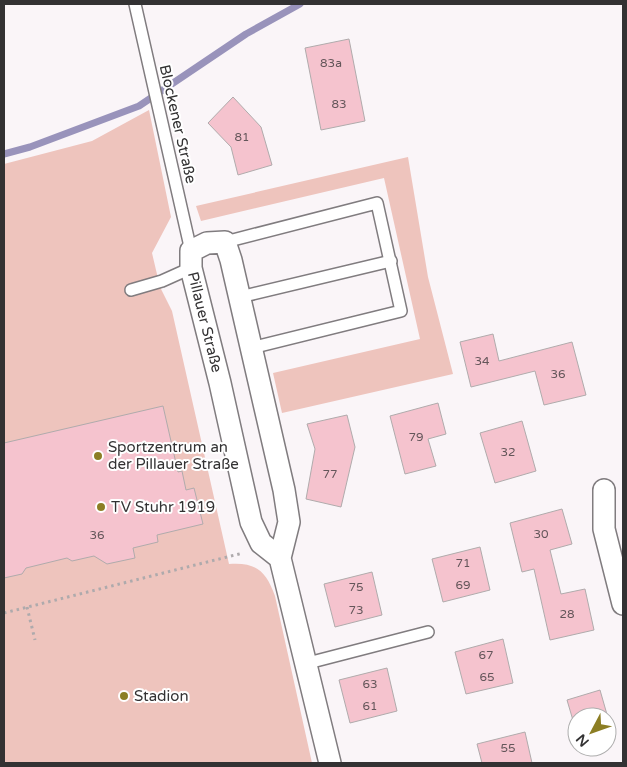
<svg xmlns="http://www.w3.org/2000/svg" width="627" height="767" viewBox="0 0 627 767" font-family="'Varela Round',sans-serif">
	<rect width="100%" height="100%" fill="#faf5f8"/>
	<g fill="#eec4bd">
		<path d="M149,110l22,107 -19,36 8,34 12,24 57,253c27,-2 37,7 46,32l37,167h-308v-599l88,-23z"/>
		<polygon points="408,157 428,277 453,374 282,413 273,373 420,339 384,178 201,221 196,206"/>
	</g>
	<g fill="none" stroke-linecap="round" stroke-linejoin="round">
		<polyline stroke="#9993bb" stroke-width="7" points="4,154 30,147 139,106 246,34 300,4"/>
	</g>
	<g fill="#f5c3ce" stroke="#b0abac">
		<polygon points="349,39 365,121 321,130 305,48"/>
		<polygon points="233,97 261,127 272,165 238,175 231,147 208,123"/>
		<polygon points="493,334 499,361 572,342 586,395 544,405 535,371 471,387 460,342"/>
		<polygon points="438,403 446,434 428,439 436,466 405,474 390,416"/>
		<polygon points="163,406 178,472 182,471 186,490 194,488 203,524 157,535 158,542 133,548 135,558 107,564 94,556 72,561 67,558 26,568 22,574 4,578 4,443"/>
		<polygon points="347,415 355,447 341,507 306,499 315,449 307,424"/>
		<polygon points="522,421 536,471 495,483 480,433"/>
		<polygon points="562,509 572,544 550,550 561,594 585,589 594,630 550,640 534,569 522,572 510,523"/>
		<polygon points="480,547 490,590 443,602 432,559"/>
		<polygon points="372,572 382,615 335,627 324,584"/>
		<polygon points="503,639 513,683 466,694 455,652"/>
		<polygon points="387,668 397,711 350,723 339,680"/>
		<polygon points="600,690 612,732 607,733 607,717 577,717 577,734 567,700"/>
		<polygon points="525,732 532,763 482,763 477,744"/>
	</g>
	<g fill="none" stroke-linecap="round" stroke-linejoin="round">
		<defs>
			<g id="service">
				<polyline points="135,4 191,251"/>
				<polyline points="225,242 377,203 401,311 251,348"/>
				<polyline points="131,290 162,281 191,268"/>
				<polyline points="240,297 391,261"/>
				<polyline points="308,663 428,632"/>
			</g>
			<g id="minor">
				<polyline points="604,490 604,529 623,604"/>
				<polyline points="280,558 261,543 251,522 220,383 191,268 191,251 207,243 225,242 231,260 284,490 289,522 280,558 330,763"/>
			</g>
		</defs>
		<use href="#service" stroke="#807c7f" stroke-width="14"/>
		<use href="#minor" stroke="#807c7f" stroke-width="24"/>
		<g stroke="#aeaaac" stroke-width="3" stroke-dasharray="2.5 4" stroke-linecap="butt">
			<polyline points="27,607 35,640"/>
			<polyline points="4,613 243,553"/>
		</g>
		<use href="#service" stroke="#fff" stroke-width="11"/>
		<use href="#minor" stroke="#fff" stroke-width="21"/>
	</g>
	<g fill="#8c7e24" stroke="#fff" stroke-width="2">
		<circle cx="98" cy="456" r="5"/>
		<circle cx="101" cy="507" r="5"/>
		<circle cx="124" cy="696" r="5"/>
	</g>
	<g text-anchor="middle" dominant-baseline="central" stroke-width="4" stroke-linejoin="round" paint-order="stroke">
		<g font-size="12" fill="#64565a">
			<text x="331" y="63">83a</text>
			<text x="339" y="104">83</text>
			<text x="242" y="137">81</text>
			<text x="482" y="361">34</text>
			<text x="558" y="374">36</text>
			<text x="416" y="437">79</text>
			<text x="508" y="452">32</text>
			<text x="330" y="474">77</text>
			<text x="541" y="534">30</text>
			<text x="97" y="535">36</text>
			<text x="463" y="563">71</text>
			<text x="463" y="585">69</text>
			<text x="356" y="587">75</text>
			<text x="356" y="610">73</text>
			<text x="567" y="614">28</text>
			<text x="486" y="655">67</text>
			<text x="487" y="677">65</text>
			<text x="370" y="684">63</text>
			<text x="370" y="706">61</text>
			<text x="508" y="748">55</text>
		</g>
		<g font-size="15" fill="#333233" stroke="#fff">
			<text transform="translate(178 124) rotate(77)">Blockener Straße</text>
			<text transform="translate(205 322) rotate(76)">Pillauer Straße</text>
		</g>
		<g font-size="15" fill="#333233" stroke="#fff" text-anchor="start">
			<text x="108" y="447">Sportzentrum an<tspan x="108" dy="17">der Pillauer Straße</tspan></text>
			<text x="111" y="507">TV Stuhr 1919</text>
			<text x="134" y="696">Stadion</text>
		</g>
	</g>
	<rect width="627" height="767" fill="none" stroke="#333233" stroke-width="10"/>
	<g transform="translate(592 732) rotate(229)"><circle r="24" fill="#ffffff" stroke="#adadad"/>
	<path d="M0-4L9 19L0 12L-9 19Z" fill="#8c7e24"/>
	<text y="-8" font-size="14" font-weight="bold" text-anchor="middle" fill="#333233">N</text>
	</g>
</svg>
